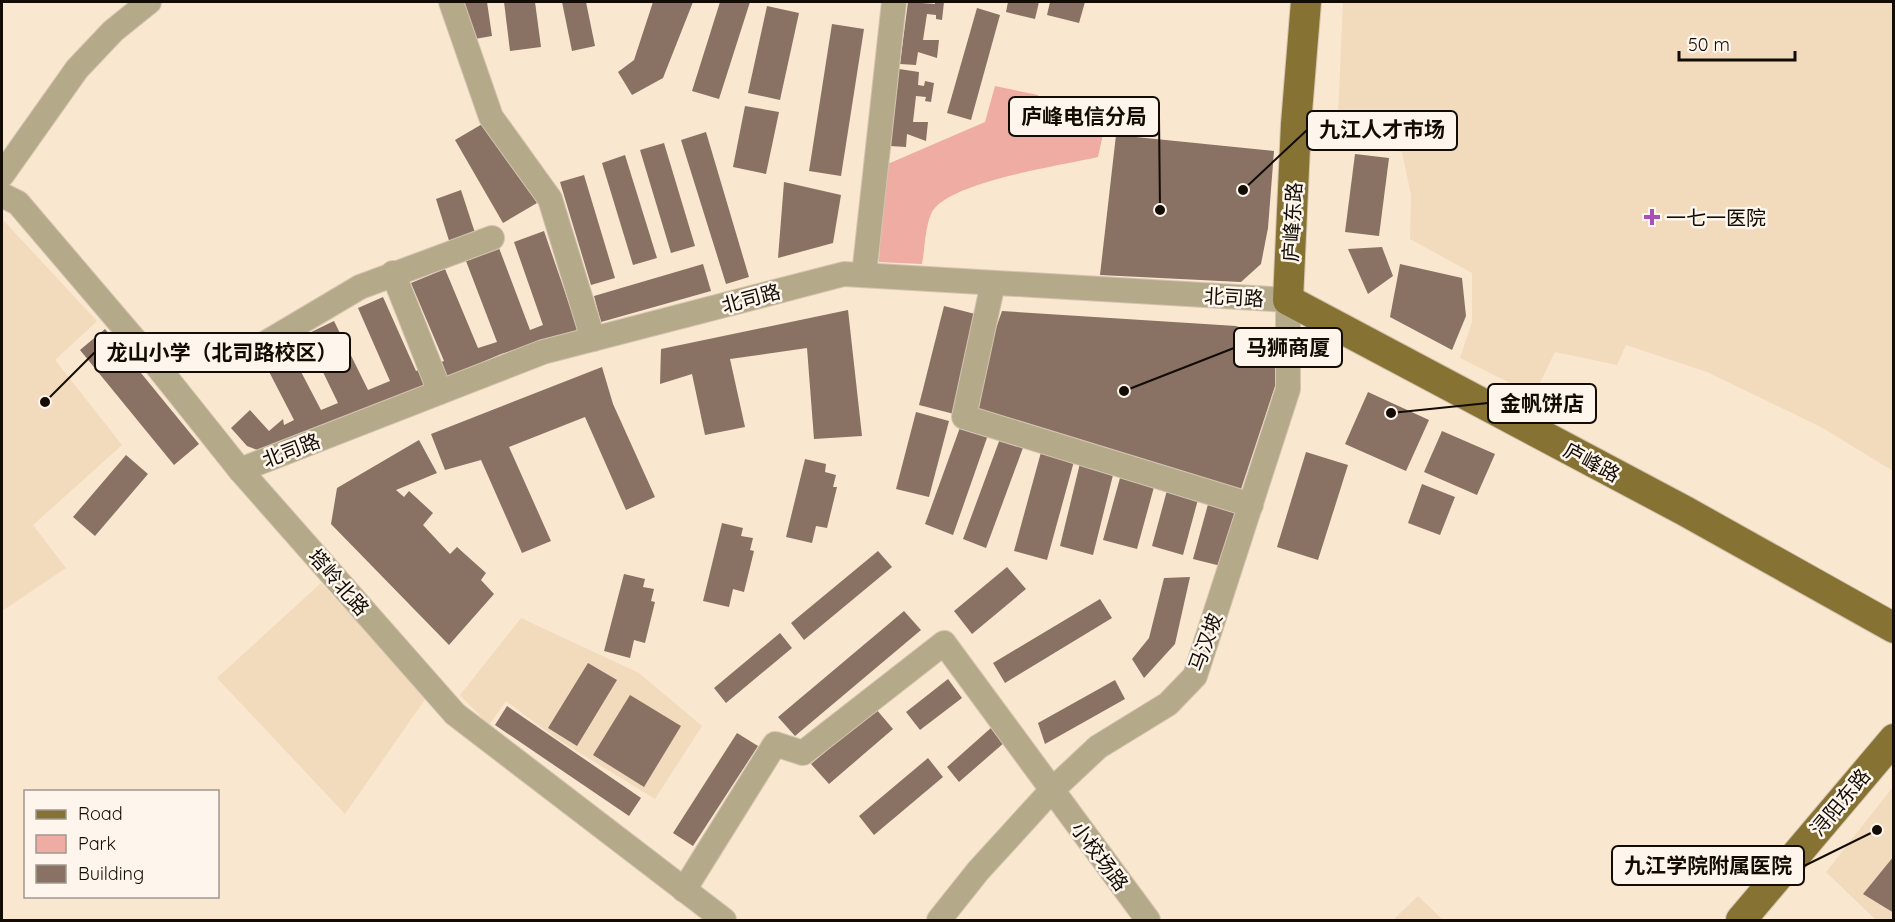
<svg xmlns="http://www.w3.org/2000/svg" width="1895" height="922" viewBox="0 0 1895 922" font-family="Quicksand,'Noto Sans SC',sans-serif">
	<rect width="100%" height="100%" fill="#fae7d0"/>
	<g fill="#f2dabd">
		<polygon points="1343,2 1893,2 1893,471 1821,427 1707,372 1626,345 1617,365 1555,352 1534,395 1460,358 1472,322 1472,273 1410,239 1411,195 1402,152 1337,139"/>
		<polygon points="2,219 97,321 55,360 122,445 33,525 66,568 2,611"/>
		<polygon points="321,583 426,698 345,814 217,678"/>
		<polygon points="521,618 639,673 702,726 655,799 557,739 506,701 489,725 460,695"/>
		<polygon points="1893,787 1893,920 1876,920 1826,872"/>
		<polygon points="1418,896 1443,920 1393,920"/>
	</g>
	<path fill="#eeaca3" d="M995,86l43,9 -2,22 38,9 4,-19 29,9 -9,41c-34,8 -154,25 -167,57 -6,14 -6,34 -9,50l-43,-2 4,-96 102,-44z"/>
	<g fill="#897164">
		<polygon points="463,2 487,2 492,36 469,40"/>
		<polygon points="504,2 535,2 541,47 510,51"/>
		<polygon points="562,2 586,2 595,46 572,51"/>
		<polygon points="653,2 693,2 663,78 632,95 618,72 634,60"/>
		<polygon points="720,2 750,2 719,99 692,91"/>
		<polygon points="908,2 935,4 935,2 944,2 942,20 936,19 936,15 927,14 923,40 939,40 937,58 918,52 916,65 900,64"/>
		<polygon points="1008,2 1039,2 1035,19 1006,12"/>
		<polygon points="1050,2 1085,2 1079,23 1047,15"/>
		<polygon points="767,6 799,13 780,100 748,93"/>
		<polygon points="977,8 1000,15 971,120 947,113"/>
		<polygon points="832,24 864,29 841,176 809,171"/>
		<polygon points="899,69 919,72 918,85 924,86 925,81 934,83 931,102 925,101 926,97 916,96 913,122 928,122 926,141 907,134 906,147 890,146"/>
		<polygon points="745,106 779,112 766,174 733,167"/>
		<polygon points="489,120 537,203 503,223 455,140"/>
		<polygon points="706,132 749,277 726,284 681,140"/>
		<polygon points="1116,135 1274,151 1268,228 1261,264 1241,282 1100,275"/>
		<polygon points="664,143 695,246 671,253 640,150"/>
		<polygon points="1355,154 1389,158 1379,236 1345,232"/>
		<polygon points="625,155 657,258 633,265 602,163"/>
		<polygon points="584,175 615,278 591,285 560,182"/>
		<polygon points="784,182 841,195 833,243 778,258"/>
		<polygon points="461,190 477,239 451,247 436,199"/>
		<polygon points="544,231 578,330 501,354 451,376 446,376 441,362 444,361 411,283 445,269 478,348 497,342 466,261 499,248 530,330 543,325 514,242"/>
		<polygon points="1382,247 1393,276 1368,294 1348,249"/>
		<polygon points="703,264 711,291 601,322 594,296"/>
		<polygon points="1400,264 1462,278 1466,316 1452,350 1390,317"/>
		<polygon points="383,297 416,371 424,368 431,387 268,454 247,446 231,428 250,410 269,431 283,419 284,425 294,420 263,360 288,347 321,410 338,403 305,335 334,321 368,390 390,381 358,308"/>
		<polygon points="944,306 979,315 954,414 919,405"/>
		<polygon points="848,310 862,436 814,439 807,348 730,359 745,427 705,435 692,374 660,384 661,349"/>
		<polygon points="1002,311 1236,326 1263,336 1280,354 1279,374 1241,489 968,408"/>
		<polygon points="105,329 199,444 174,465 80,350"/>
		<polygon points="602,367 613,404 655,497 626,510 585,417 509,447 551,541 522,553 481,460 445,470 431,434"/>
		<polygon points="1368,392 1429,420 1406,471 1345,444"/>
		<polygon points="916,412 949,421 929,497 896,489"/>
		<polygon points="962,422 989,432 953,535 925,524"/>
		<polygon points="1442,431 1495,454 1477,495 1424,472"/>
		<polygon points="1001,436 1024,445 986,548 963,539"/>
		<polygon points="419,440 437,473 396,490 404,497 409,491 433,513 423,525 450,554 457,547 486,573 481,580 494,594 449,645 331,524 337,488"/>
		<polygon points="1043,445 1076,454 1047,560 1014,551"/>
		<polygon points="1306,452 1348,465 1318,560 1277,547"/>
		<polygon points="126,455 148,474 95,536 73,517"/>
		<polygon points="1082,455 1116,463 1093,555 1060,546"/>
		<polygon points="805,459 826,464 825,472 836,475 833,487 837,487 827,528 816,526 812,543 786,537"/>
		<polygon points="1123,467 1157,476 1137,549 1103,540"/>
		<polygon points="1169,483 1200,492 1183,555 1152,546"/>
		<polygon points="1422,484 1455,497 1440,535 1408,523"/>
		<polygon points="1210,497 1238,505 1221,566 1193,559"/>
		<polygon points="722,523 743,528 741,536 753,538 750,550 754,551 744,592 733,589 729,607 703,601"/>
		<polygon points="878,551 892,567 804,640 791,623"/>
		<polygon points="1007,567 1026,589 972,634 954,611"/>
		<polygon points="624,574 645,579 643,587 654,589 651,601 655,602 645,643 634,640 630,658 604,651"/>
		<polygon points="1190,577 1175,644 1144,678 1132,659 1149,638 1164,578"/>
		<polygon points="1100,599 1112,618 1005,683 993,663"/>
		<polygon points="904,611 921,630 795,736 778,717"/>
		<polygon points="780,633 792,648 726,703 714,688"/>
		<polygon points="588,663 617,680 577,746 548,728"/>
		<polygon points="948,679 962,698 920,730 906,712"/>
		<polygon points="1115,680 1125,699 1045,744 1038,723"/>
		<polygon points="630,695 681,726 644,787 593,755"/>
		<polygon points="507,706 641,798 629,816 495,725"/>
		<polygon points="876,709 893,729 829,784 811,764"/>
		<polygon points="992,727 1005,742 959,782 947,767"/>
		<polygon points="737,733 758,746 693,846 673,833"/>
		<polygon points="928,758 943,777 874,835 859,816"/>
		<polygon points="1894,856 1894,913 1863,894"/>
	</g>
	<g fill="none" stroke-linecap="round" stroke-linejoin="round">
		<defs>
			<g id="minor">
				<polyline points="451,2 491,117 550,199 593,339"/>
				<polyline points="2,175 77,69 113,31 149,2"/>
				<polyline points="2,195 18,203 157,366 240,470 455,714 724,920"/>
				<polyline points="393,273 440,392"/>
				<polyline points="864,275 894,2"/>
				<polyline points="993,283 964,417 1251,505"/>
				<polyline points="242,357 360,287 492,238"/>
				<polyline points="240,470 543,352 844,274 1288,300 1288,389 1195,676 1168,704 1098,747 1051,791 978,871 939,920"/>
				<polyline points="684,890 775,744 803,753 944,643 1148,920"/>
			</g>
			<g id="major">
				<polyline points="1306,2 1296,124 1288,300 1685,511 1894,628"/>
				<polyline points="1741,920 1894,739"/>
			</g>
		</defs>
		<use href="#minor" stroke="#d5c4b0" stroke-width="26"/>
		<use href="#major" stroke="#d5c4b0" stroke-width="32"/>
		<use href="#minor" stroke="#b4aa8a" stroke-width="24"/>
		<use href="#major" stroke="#867334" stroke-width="30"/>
	</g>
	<path fill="#aa4eb9" stroke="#fef6ed" stroke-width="2" d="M1649 208h6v6h6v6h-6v6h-6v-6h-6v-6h6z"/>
	<g text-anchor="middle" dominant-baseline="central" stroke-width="5" stroke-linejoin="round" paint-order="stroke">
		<g font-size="20" fill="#120c05" stroke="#fef6ed" text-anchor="start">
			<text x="1666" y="217">一七一医院</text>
		</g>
		<g font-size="20" fill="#120c05" stroke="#fef6ed">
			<text transform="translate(1292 222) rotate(-87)">庐峰东路</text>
			<text transform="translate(1234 297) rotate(3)">北司路</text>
			<text transform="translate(751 298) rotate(-15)">北司路</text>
			<text transform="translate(291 450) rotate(-21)">北司路</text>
			<text transform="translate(1592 462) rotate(28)">庐峰路</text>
			<text transform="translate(339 582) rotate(49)">塔岭北路</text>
			<text transform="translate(1205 642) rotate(-70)">马汉坡</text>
			<text transform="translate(1840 802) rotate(-50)">浔阳东路</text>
			<text transform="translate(1100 856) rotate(53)">小校场路</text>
		</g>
	</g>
	<path fill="none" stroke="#120c05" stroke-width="2" d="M1160 210L1159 117M1243 190L1307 130M1124 391L1234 348M45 402L95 352M1391 413L1488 403M1877 830L1804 866"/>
	<g fill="#120c05" stroke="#fef6ed" stroke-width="2">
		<circle cx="1160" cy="210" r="6"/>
		<circle cx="1243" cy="190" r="6"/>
		<circle cx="1124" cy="391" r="6"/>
		<circle cx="45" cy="402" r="6"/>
		<circle cx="1391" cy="413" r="6"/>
		<circle cx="1877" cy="830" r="6"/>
	</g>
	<g fill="#fef6ed" stroke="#120c05" stroke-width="2">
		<rect x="1009" y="97" width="150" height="39" rx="6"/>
		<rect x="1307" y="111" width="150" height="39" rx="6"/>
		<rect x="1234" y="328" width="108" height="39" rx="6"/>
		<rect x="95" y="333" width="255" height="39" rx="6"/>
		<rect x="1488" y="384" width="108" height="39" rx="6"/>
		<rect x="1612" y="846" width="192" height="39" rx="6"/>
	</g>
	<g font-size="21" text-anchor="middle" font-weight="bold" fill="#120c05">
		<text x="1084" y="124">庐峰电信分局</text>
		<text x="1382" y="137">九江人才市场</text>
		<text x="1288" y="355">马狮商厦</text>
		<text x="222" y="360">龙山小学（北司路校区）</text>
		<text x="1542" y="411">金帆饼店</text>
		<text x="1708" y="873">九江学院附属医院</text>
	</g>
	<rect width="1895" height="922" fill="none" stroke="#120c05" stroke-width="6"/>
	<rect x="24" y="790" width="195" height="108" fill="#fef6ed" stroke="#a09890" stroke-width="1.5"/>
	<rect x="36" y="810" width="30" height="9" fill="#867334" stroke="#a09890" stroke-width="1.5"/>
	<text x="78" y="820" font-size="18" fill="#120c05">Road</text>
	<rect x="36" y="835" width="30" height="18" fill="#eeaca3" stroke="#a09890" stroke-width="1.5"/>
	<text x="78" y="850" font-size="18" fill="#120c05">Park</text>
	<rect x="36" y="865" width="30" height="18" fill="#897164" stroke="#a09890" stroke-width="1.5"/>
	<text x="78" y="880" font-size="18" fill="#120c05">Building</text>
	<path d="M1679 51v9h116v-9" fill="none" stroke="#120c05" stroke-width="3"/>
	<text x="1688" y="51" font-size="18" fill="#120c05" stroke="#fef6ed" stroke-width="4.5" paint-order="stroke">50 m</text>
</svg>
